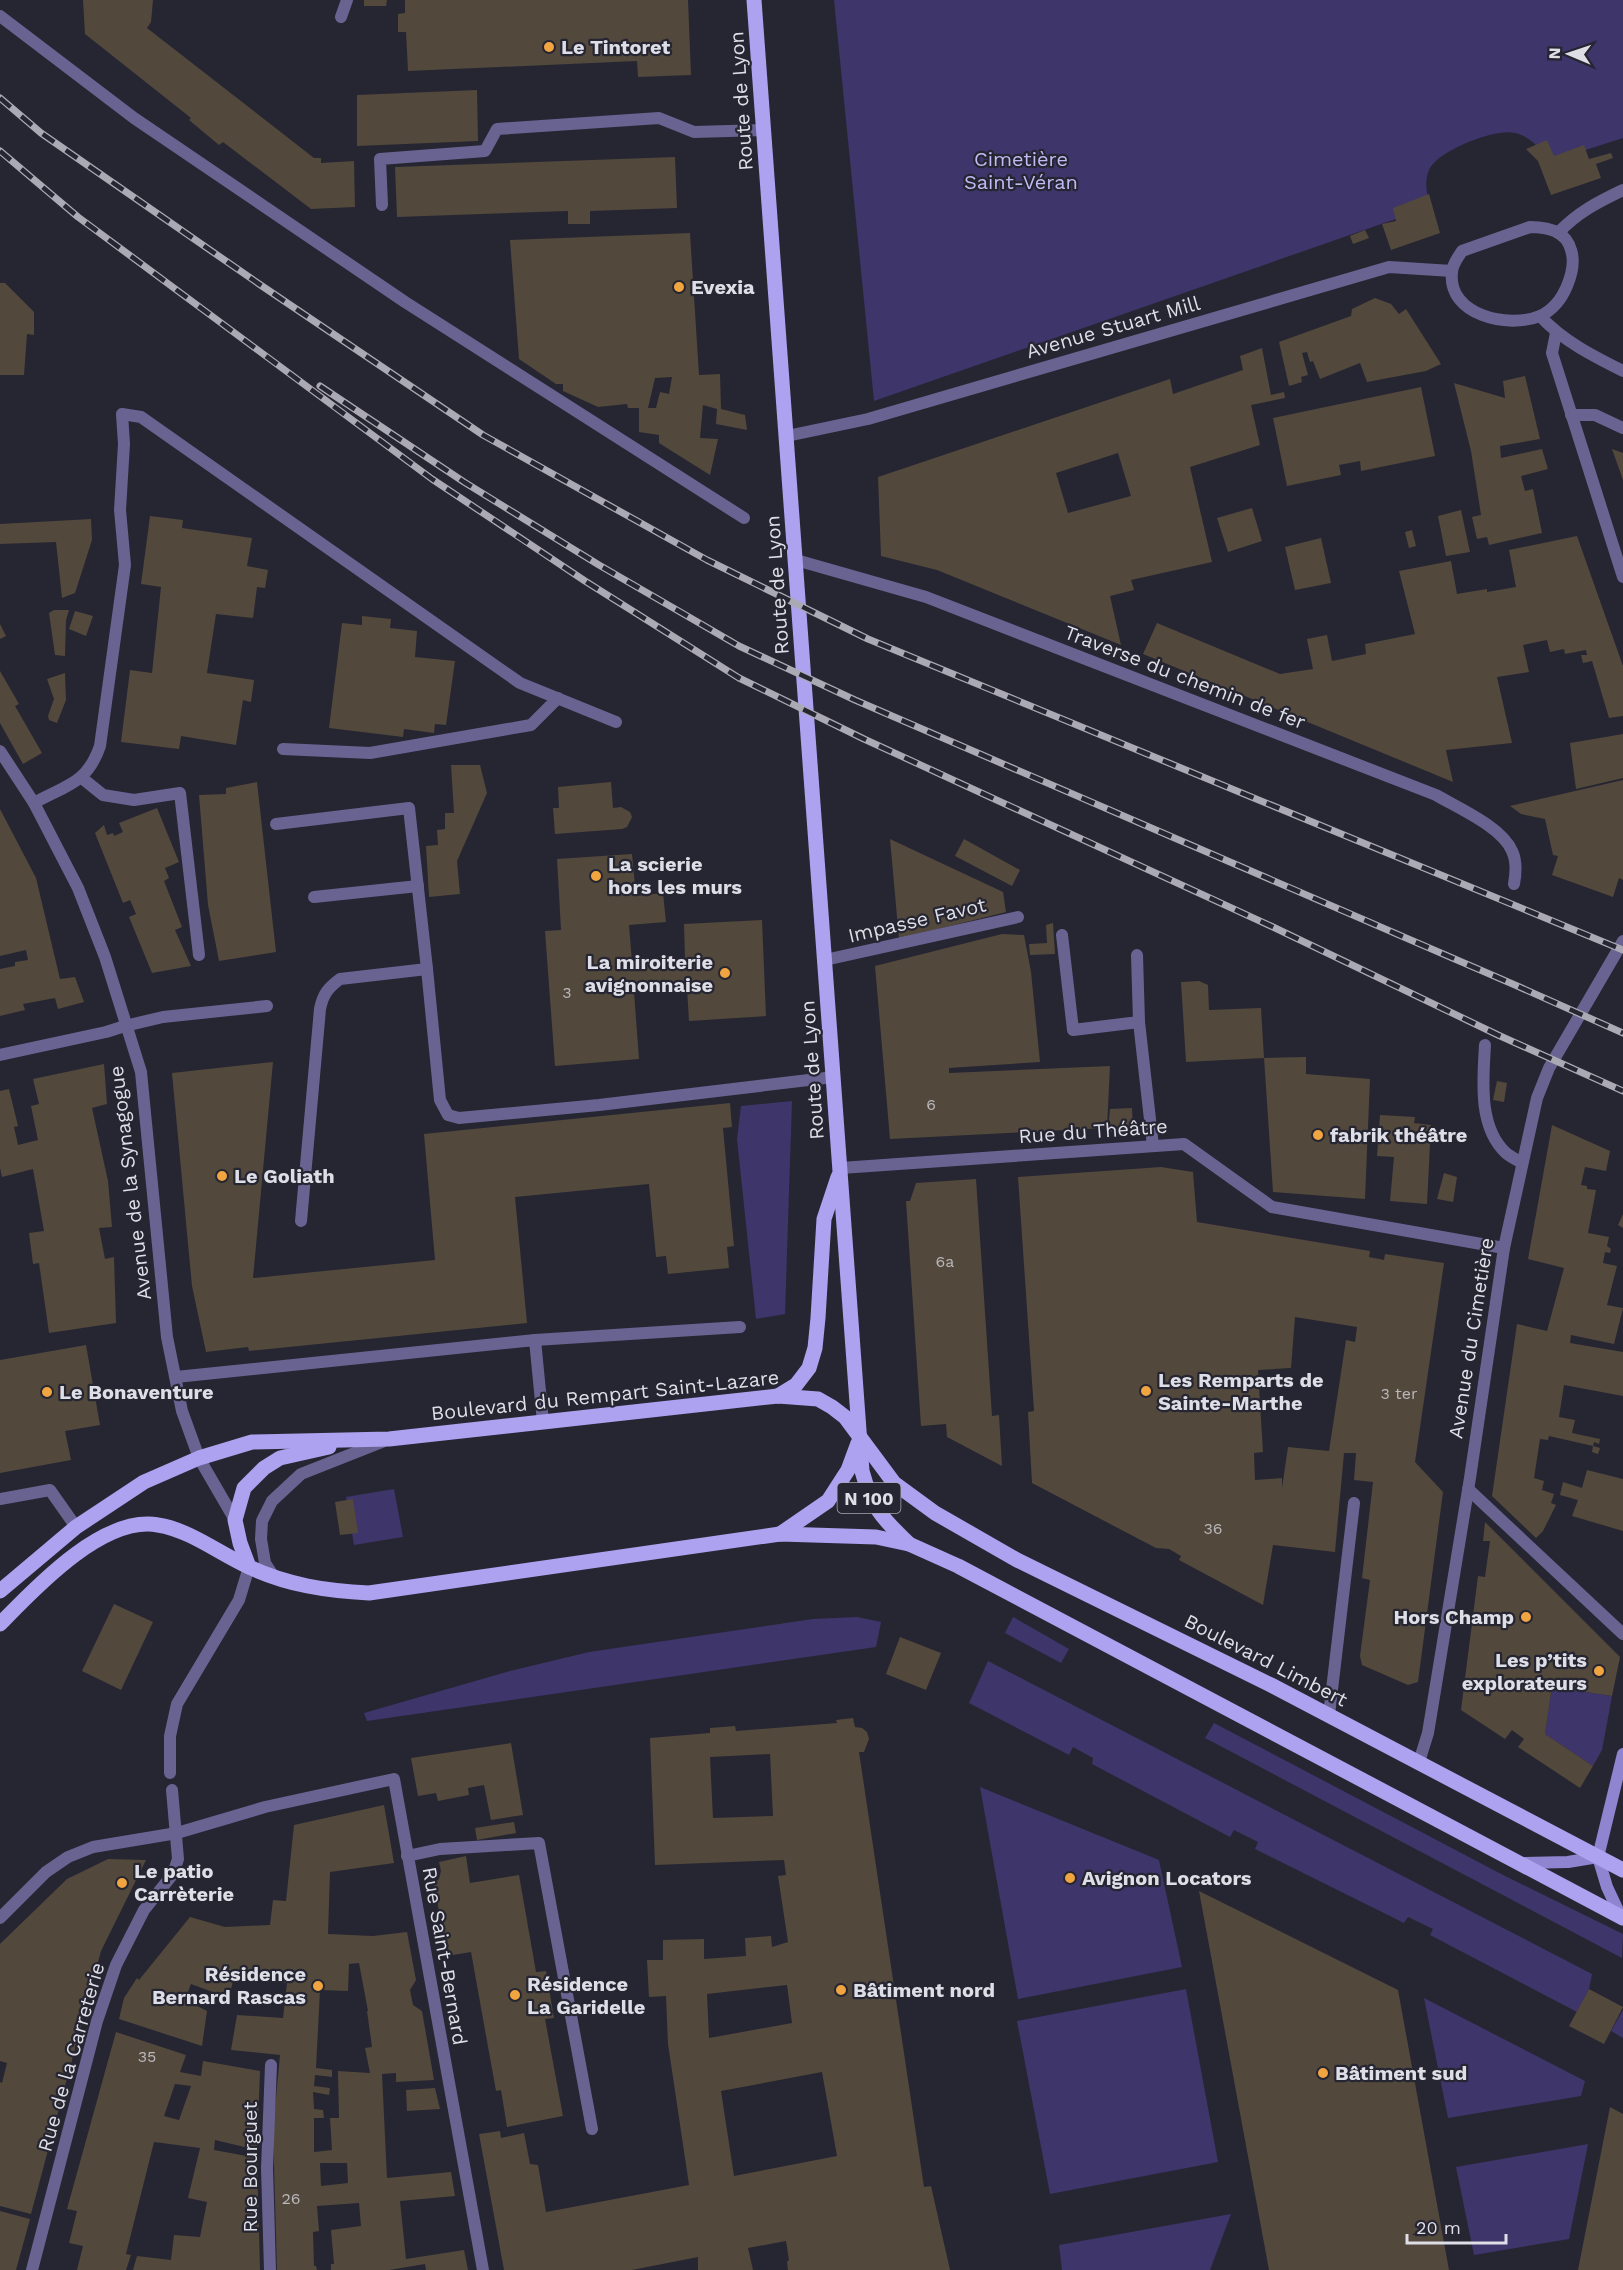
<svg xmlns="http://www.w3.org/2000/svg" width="1623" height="2270" viewBox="0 0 1623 2270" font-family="'Work Sans',sans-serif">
	<rect width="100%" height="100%" fill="#262532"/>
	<g fill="#3e356b">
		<path d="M834,0h789v138l-75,24c-8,-14 -17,-25 -33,-29 -20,-5 -78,18 -86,37 -5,12 -2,25 1,37l-556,194z"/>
		<polygon points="792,1101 785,1314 756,1319 737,1139 741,1106"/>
		<polygon points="394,1489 403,1537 354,1545 346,1497"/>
		<polygon points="857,1617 881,1622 876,1647 367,1721 364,1713 510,1671 589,1652 813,1619"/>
		<polygon points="1013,1617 1069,1649 1061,1663 1005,1633"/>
		<polygon points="988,1661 1592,1974 1589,1989 1577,2012 1430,1935 1433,1929 1408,1917 1404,1923 1255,1849 1258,1842 1234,1830 1230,1837 1092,1764 1093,1758 1073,1747 1069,1755 969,1703"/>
		<polygon points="1552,1687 1612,1696 1602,1750 1593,1766 1545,1734"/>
		<polygon points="1214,1723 1505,1876 1623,1934 1622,1958 1205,1738"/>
		<polygon points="980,1787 1159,1860 1182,1967 1018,1999"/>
		<polygon points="1186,1989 1218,2162 1050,2194 1017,2021"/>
		<polygon points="1424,1998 1585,2081 1581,2096 1448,2118"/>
		<polygon points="1623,2010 1623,2038 1611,2031"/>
		<polygon points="1588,2144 1569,2239 1474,2255 1456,2167"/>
		<polygon points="1231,2214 1210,2270 1062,2270 1059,2245"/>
	</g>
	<g fill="#52483c" fill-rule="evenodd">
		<polygon points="83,0 153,0 151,22 147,28 314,158 321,158 321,163 354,161 355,207 311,209 223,142 219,145 189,120 191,118 85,34"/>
		<polygon points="364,0 387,0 386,6 364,6"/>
		<polygon points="405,0 688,0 691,75 638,77 637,61 408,71 406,32 398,32 398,14 405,13"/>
		<polygon points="477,90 478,141 357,146 357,95"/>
		<polygon points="1547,140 1554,156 1584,145 1589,159 1611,153 1613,158 1596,164 1601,178 1551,195 1538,161 1526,149"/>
		<polygon points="675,157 677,208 590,211 590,224 568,224 568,211 397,217 395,167"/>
		<polygon points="1429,194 1440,233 1391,250 1382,224 1396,221 1393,208"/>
		<polygon points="1365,230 1369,238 1353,244 1350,236"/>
		<path d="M690,233l9,142 21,-1 1,35 24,6 2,15 -31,-6 1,-15 -14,-4 -3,33 18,1 -8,36 -51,-32v-8l-20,-3v-24h-11l-1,-4 -29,3 -35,-16v-7h-7l-37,-25 -9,-119zM672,377l-3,17 -9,-2 -4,16h-8l7,-30z"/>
		<polygon points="0,283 5,283 34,312 34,335 27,334 24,375 0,375"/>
		<polygon points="1375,298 1391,304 1399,314 1406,309 1441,364 1426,371 1367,382 1360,363 1320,379 1313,361 1310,362 1307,352 1302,353 1308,375 1301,377 1302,382 1289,386 1279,342 1351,316 1352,309"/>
		<path d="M1262,348l9,47 13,-3 1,6 -34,7 9,40 -70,22 22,95 -81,18 3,10 -24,6 11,49 -184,-75 -56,-14 -3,-79 292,-98 3,15 70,-24 -3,-14zM1118,453l13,43 -63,17 -12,-40z"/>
		<polygon points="1525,376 1540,439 1500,446 1501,458 1542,449 1548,469 1521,476 1525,491 1533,489 1542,533 1489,545 1487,537 1477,539 1472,517 1481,515 1471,451 1454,383 1505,398 1503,381"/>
		<polygon points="1421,387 1435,456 1361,471 1360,461 1339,465 1341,475 1287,486 1273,418"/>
		<polygon points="1612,449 1623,453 1623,480"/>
		<polygon points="1252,508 1262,541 1228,552 1217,518"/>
		<polygon points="1461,510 1470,552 1446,556 1438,516"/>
		<polygon points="150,516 183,520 182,528 252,538 247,566 268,570 265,588 257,587 253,618 216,614 207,673 254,680 251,702 243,700 236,745 181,736 179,749 121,742 130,670 152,673 161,587 141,584"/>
		<polygon points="91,519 92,540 75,593 62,598 56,542 0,544 0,524"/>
		<polygon points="1412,530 1416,546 1409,548 1405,532"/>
		<polygon points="1577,536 1623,666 1623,716 1609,718 1592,661 1583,663 1581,655 1587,655 1586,650 1565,654 1564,649 1550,652 1547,640 1523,645 1529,672 1497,677 1512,743 1446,750 1453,782 1143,654 1157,623 1280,674 1313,669 1307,639 1327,635 1332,661 1366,654 1365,644 1415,634 1399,571 1451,561 1457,594 1487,589 1487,592 1516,587 1509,550"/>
		<polygon points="1321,538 1331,583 1295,590 1285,547"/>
		<polygon points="54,610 69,610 66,620 65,656 55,655 49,613"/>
		<polygon points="75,611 93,616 86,636 69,629"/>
		<polygon points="362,616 391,619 390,628 417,631 415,657 455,661 446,725 435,724 434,733 404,729 403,737 329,728 342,623 362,625"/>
		<polygon points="0,624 6,636 0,639"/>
		<polygon points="0,671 19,704 15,706 42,753 23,764 0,723"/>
		<polygon points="65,673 66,700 57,723 49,720 48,716 54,699 47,679"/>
		<polygon points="1623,734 1623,778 1576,789 1570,743"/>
		<polygon points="451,765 480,765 487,793 457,861 460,894 429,897 426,846 438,845 437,830 445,829 445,813 454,813"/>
		<polygon points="1623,780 1623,880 1619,878 1613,897 1552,875 1558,856 1553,855 1545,819 1521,814 1510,806"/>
		<polygon points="257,782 276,952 219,961 208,905 199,795 226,794 226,788"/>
		<polygon points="611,782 613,808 621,807 630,812 632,817 627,827 622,829 555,834 553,808 559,808 558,787"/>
		<polygon points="157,808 179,862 165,868 169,878 164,881 182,927 175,930 191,966 152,973 129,917 136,914 130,900 123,903 95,833 104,825 107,835 113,833 114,836 123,832 119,823"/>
		<polygon points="0,809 36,878 60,979 75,977 84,1002 58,1009 55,998 23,1004 25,1010 0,1016 0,969 15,966 15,962 28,960 26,950 0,956"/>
		<polygon points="890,839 1003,892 1006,912 899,939"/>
		<polygon points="964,839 1020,870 1012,886 955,856"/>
		<polygon points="632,854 636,896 663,893 666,922 629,925 632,962 685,958 684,924 762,920 766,1016 689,1021 687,988 634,992 639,1059 555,1066 545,931 561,930 557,859"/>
		<polygon points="1053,923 1055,954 1030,955 1029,944 1047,943 1046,925"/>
		<polygon points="1002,934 1024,935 1031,972 1040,1062 949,1068 949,1073 1110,1066 1107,1128 890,1139 875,966"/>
		<polygon points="1199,981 1208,985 1209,1010 1261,1008 1264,1058 1186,1062 1181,982"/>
		<polygon points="1306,1057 1306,1074 1370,1079 1365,1199 1273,1192 1264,1058"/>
		<polygon points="273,1062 253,1278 435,1260 424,1134 730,1103 732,1127 723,1128 734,1246 727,1247 729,1268 668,1274 666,1256 656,1257 649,1184 515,1197 527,1323 249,1351 248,1347 206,1352 192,1286 172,1073"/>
		<polygon points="104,1064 107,1104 92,1108 108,1181 112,1227 99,1228 105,1259 114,1257 116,1323 49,1333 39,1263 33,1264 29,1233 44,1231 33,1169 2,1177 0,1168 0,1091 9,1089 18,1126 14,1127 18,1145 38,1140 31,1106 39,1104 33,1079"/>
		<polygon points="1497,1081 1507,1083 1504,1102 1493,1100"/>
		<polygon points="1132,1108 1133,1130 1108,1132 1110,1109"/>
		<polygon points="1380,1115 1415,1117 1414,1123 1431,1125 1427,1204 1390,1201 1394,1157 1377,1156"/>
		<polygon points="1552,1125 1610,1151 1606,1171 1585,1167 1581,1185 1587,1186 1587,1189 1596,1190 1588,1233 1609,1237 1607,1246 1611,1249 1610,1253 1605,1252 1603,1263 1617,1266 1607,1305 1623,1308 1614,1344 1571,1335 1570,1343 1623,1352 1623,1396 1564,1385 1559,1417 1575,1420 1572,1433 1600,1439 1599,1444 1594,1442 1593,1446 1549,1436 1548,1440 1540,1439 1534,1478 1544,1481 1542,1490 1554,1494 1551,1503 1556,1505 1543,1531 1536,1538 1492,1496 1517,1324 1547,1331 1564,1268 1528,1259"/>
		<path d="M1161,1167l32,5 4,50 173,29 -1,6 15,3 1,-6 59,9 -29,199 28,30 -25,190 -10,3 -46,-20 -2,-9 10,-76 -8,-2 11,-96 -19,-2 2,-27h-12l-9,99 -62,-7 -10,60 -84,-45 2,-4 -12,-7 -13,-1 -124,-65 -4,-71 6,-1 -16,-234zM1295,1317l62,10 -2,15 -9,-2 -17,111 -41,-4 -6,41v-10l-27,2 -1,-27 9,-1 -5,-82 33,-2z"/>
		<polygon points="1444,1173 1457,1177 1453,1202 1437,1199"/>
		<polygon points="976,1179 992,1416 999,1415 1002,1466 947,1437 946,1424 921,1426 906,1201 910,1201 916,1183"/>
		<polygon points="1623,1214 1623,1228 1618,1225"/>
		<polygon points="86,1345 100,1425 65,1431 71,1460 0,1473 0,1360"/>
		<polygon points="1593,1446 1600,1448 1598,1454 1592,1452"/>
		<polygon points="1587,1470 1623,1479 1623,1531 1572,1516 1578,1500 1560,1495 1563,1482 1582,1488"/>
		<polygon points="353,1499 358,1533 340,1535 335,1502"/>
		<polygon points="1485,1522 1620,1657 1612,1696 1552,1687 1545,1734 1593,1766 1580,1788 1518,1747 1524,1739 1512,1730 1505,1739 1461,1710 1478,1576 1485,1577 1490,1541 1483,1541"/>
		<polygon points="114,1604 153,1622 121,1690 82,1671"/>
		<polygon points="900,1637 941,1653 926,1690 886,1674"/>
		<path d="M853,1718l2,9 7,1 5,4 2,7 -5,13h-5l65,435 7,-1 19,84h-162l-1,-8 2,-2 -3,-19 -38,7 5,22h-55v-13l-66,13h-128l-25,-136 21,-3 1,7 23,-5 6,31 8,1 8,47 143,-27 -21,-141 -2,-48 -17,1 -2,-37h16v-20l41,-1v20l42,-3 -1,-18 26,-2 1,11 16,-5 -10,-66 8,-1 -2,-15 -129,5 -5,-127 60,-5v-5l25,-2 1,5 101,-8 -1,-3zM770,1754l3,62 -60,2 -3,-61zM787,1985l5,38 -83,15 -2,-44zM822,2072l15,84 -103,20 -13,-85z"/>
		<polygon points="511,1743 523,1815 491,1820 484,1785 468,1788 469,1795 438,1801 436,1793 418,1796 411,1758"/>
		<path d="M384,1805l10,58 -64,9 -2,62 45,2 34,-4 9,48 -6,10 3,15 9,6 12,69 -38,2v-9l-14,1 5,104 64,-6 4,24 -55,5 6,58 58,-9 4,20h-42l-1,-6 -36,6h-58v-6h3l-3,-34 30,-4 -2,-23 -42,3 2,25 -6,1 1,34h2l1,4h-40l-4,-140 7,-75 -49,-5 6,-35 46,3 4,-35 -53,-6 -5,21 -38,-14 -6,16 22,11 -5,35 -83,-27 5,-21 13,-20 2,2 51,-63 35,10 45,-2 3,-25 13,1 8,-76zM359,1963l9,48h-1l5,36 -7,1 5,25 -32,-2 1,47h-9l2,32 -18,2v-34h10l-1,-8 -9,-1 -1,-17 16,3 1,-7 -16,-2 1,-11 17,2v-7l-16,-2 4,-78 28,1 1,-27zM320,2163h27l1,20 -27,3z"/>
		<polygon points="514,1822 516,1833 477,1840 475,1828"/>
		<polygon points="466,1856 470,1883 519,1875 536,1972 546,1971 554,2018 545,2019 563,2116 507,2127 501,2090 496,2091 471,1952 447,1956 434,1883 439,1879 441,1871 439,1862"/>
		<polygon points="108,1859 146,1860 101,1951 31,2214 0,2206 0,2082 2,2083 7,2063 0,2061 0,1944 67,1879"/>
		<polygon points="1199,1891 1398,1990 1449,2270 1269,2270"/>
		<polygon points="1589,1989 1623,2007 1604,2044 1569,2026"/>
		<path d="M116,2032l70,23 -6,17 21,4 2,-15 57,10 -3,79 -42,-10 -1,10 43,8 3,112h-127l4,-14 34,4 3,-25 26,2 7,-35 -19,-4 12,-50 -46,-6 -28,112 5,1 -5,15h-49l6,-24 -14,-3 8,-32 -10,-2zM175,2084l16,2 -12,34 -15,-4z"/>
		<polygon points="435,2088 440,2109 407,2111 406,2090"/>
		<polygon points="1610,2107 1623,2114 1623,2270 1578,2270"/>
		<polygon points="0,2211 30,2219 16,2270 0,2270"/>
	</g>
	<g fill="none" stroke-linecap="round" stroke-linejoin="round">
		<g stroke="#696392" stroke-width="12">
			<polyline points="0,16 134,118 405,302 744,518"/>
			<polyline points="341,17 347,0"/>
			<polyline points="382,205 380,159 485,151 497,129 659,118 694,132 764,130"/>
			<polyline points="1571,415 1595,415 1623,428"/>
			<path d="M796,560l130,37 510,198c22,13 66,32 76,56 5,10 4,22 2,33"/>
			<polyline points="283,749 370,753 531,725 558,698"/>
			<polyline points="82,778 103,795 134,800 180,793 199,955"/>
			<path d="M34,803c32,-18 53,-19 66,-57l25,-181 -5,-55 4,-66 -2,-30 19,3 379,266 96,39"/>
			<polyline points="276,824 409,808 427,969"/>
			<polyline points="314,897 418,886"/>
			<polyline points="1062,935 1073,1030 1139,1022 1153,1146"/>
			<polyline points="1137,955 1139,1022"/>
			<polyline points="125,1026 163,1017 267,1006"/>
			<path d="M1485,1045c-2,35 -7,82 21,108 5,4 11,7 16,10"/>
			<path d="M301,1221l19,-212c3,-15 8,-21 20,-30l87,-10 13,131 8,15 11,3 140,-13 235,-28"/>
			<polyline points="535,1340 740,1327"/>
			<polyline points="176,1377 535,1340 543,1422"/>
			<polyline points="0,1499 50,1490 76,1527"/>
			<polyline points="274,1577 265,1563 261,1539 262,1521 272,1501 301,1474 382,1442"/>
			<polyline points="1329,1715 1354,1503"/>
			<polyline points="407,1856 440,1849 539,1843 592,2129"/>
		</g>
		<g stroke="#696392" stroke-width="12">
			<polyline points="1556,333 1552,353 1623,577"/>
			<polyline points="0,751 34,803 78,888 105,957 141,1072 167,1337 182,1411 199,1458 235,1520"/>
			<polyline points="825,960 1018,917"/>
			<polyline points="0,1055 106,1032 125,1026"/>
			<polyline points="841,1168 1184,1144 1272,1207 1504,1248"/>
			<polyline points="1468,1489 1623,1634"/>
			<polyline points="1419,1762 1428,1733 1470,1478 1504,1248 1537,1098 1549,1068 1623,941"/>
			<polyline points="170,1773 170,1736 177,1704 239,1600 249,1567"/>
			<polyline points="0,1918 46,1872 68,1857 93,1847 177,1833 265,1807 394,1779 483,2270"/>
			<polyline points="32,2270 97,2021 116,1965 144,1910 173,1874 178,1859 172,1790"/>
			<polyline points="270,2270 267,2168 271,2065"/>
		</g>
		<g stroke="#696392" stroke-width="12">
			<path d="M1530,227c18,0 36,4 41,23 4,12 1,24 -4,36 -5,12 -14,24 -27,30 -32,13 -93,-1 -88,-44 0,-7 6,-15 10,-21z"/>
			<path d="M1558,233c20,-21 40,-31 65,-43"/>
			<path d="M1540,316c23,25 53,40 83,55"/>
			<polyline points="787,436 868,419 1389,267 1452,271"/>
		</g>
		<g stroke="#8f84d0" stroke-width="12">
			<polyline points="1523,1863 1568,1862 1598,1857"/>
			<polyline points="1621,1917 1607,1887 1598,1857 1623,1754"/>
		</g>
		<g stroke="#aca2f0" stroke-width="15">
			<path d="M754,0l108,1471c10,37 20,47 47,73"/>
			<polyline points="778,1396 796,1385 809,1368 815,1348 818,1318 824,1219 838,1177"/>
			<polyline points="780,1534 828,1501 848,1470 858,1443"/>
			<polyline points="249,1567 240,1543 235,1520 244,1488 264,1468 280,1458 329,1447"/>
			<polyline points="0,1591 76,1527 144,1482 199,1458 252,1442 389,1439 778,1396 818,1399 832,1407 845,1417 894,1483 935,1513 1017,1560 1271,1685 1623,1870"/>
			<path d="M0,1624c35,-36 103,-109 158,-99 32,5 62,29 91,42 38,18 78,24 120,26l411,-59 96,3 33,7 49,22 665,352"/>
		</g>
		<defs>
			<g id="rail">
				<polyline points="0,98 41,133 262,286 483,435 707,560 868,639 1623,950"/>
				<polyline points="0,151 78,217 432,479 585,581 739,678 864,739 1273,927 1498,1035 1623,1091"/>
				<polyline points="320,386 464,482 599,565 739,646 855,700 1515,985 1623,1033"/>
			</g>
		</defs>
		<use href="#rail" stroke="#abaab4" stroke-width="7"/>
		<use href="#rail" stroke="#262532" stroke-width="4.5" stroke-dasharray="14" stroke-linecap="butt"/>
	</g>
	<g fill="#f1a540" stroke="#262532" stroke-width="2">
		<circle cx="549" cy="47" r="6"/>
		<circle cx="679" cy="287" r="6"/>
		<circle cx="596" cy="876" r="6"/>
		<circle cx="725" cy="973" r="6"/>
		<circle cx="1318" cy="1135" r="6"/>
		<circle cx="222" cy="1176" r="6"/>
		<circle cx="1146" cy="1391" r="6"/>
		<circle cx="47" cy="1392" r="6"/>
		<circle cx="1526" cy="1617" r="6"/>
		<circle cx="1599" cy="1671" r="6"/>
		<circle cx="1070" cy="1878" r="6"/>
		<circle cx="122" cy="1883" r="6"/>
		<circle cx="318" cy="1986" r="6"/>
		<circle cx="841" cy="1990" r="6"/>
		<circle cx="515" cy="1995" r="6"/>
		<circle cx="1323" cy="2073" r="6"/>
	</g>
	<g text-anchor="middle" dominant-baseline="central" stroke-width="4.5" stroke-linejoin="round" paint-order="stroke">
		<g font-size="16" fill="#bbb8bc">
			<text x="567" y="992">3</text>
			<text x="931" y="1104">6</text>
			<text x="945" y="1261">6a</text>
			<text x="1399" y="1393">3 ter</text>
			<text x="1213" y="1528">36</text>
			<text x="147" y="2056">35</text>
			<text x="291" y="2198">26</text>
		</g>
		<rect fill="#262532" stroke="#a7a6b1" stroke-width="1.5" x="837.5" y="1483" width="63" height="30" rx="4.5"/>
		<g font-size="18" font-weight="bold" fill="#dedee7">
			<text x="869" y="1498">N 100</text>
		</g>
		<g font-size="20" font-weight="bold" fill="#dedee7" stroke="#262532" text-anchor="start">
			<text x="561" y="47">Le Tintoret</text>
			<text x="691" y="287">Evexia</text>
			<text x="608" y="864">La scierie<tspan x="608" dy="23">hors les murs</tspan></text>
			<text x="713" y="962" text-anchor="end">La miroiterie<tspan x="713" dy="23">avignonnaise</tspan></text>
			<text x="1330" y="1135">fabrik théâtre</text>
			<text x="234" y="1176">Le Goliath</text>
			<text x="1158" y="1380">Les Remparts de<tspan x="1158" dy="23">Sainte-Marthe</tspan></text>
			<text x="59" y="1392">Le Bonaventure</text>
			<text x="1514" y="1617" text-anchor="end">Hors Champ</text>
			<text x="1587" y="1660" text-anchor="end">Les p’tits<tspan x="1587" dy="23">explorateurs</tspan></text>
			<text x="134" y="1871">Le patio<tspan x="134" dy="23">Carrèterie</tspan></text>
			<text x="1082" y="1878">Avignon Locators</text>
			<text x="306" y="1974" text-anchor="end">Résidence<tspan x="306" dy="23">Bernard Rascas</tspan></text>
			<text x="527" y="1984">Résidence<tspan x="527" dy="23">La Garidelle</tspan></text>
			<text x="853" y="1990">Bâtiment nord</text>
			<text x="1335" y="2073">Bâtiment sud</text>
		</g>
		<g font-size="20" fill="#dedee7" stroke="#262532">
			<text transform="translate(741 101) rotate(-94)">Route de Lyon</text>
			<text transform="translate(1113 327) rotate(-16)">Avenue Stuart Mill</text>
			<text transform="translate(777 585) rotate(-94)">Route de Lyon</text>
			<text transform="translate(1185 677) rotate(21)">Traverse du chemin de fer</text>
			<text transform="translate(917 920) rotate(-13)">Impasse Favot</text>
			<text transform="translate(812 1070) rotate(-94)">Route de Lyon</text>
			<text transform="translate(1093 1131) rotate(-4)">Rue du Théâtre</text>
			<text transform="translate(130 1183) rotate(-97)">Avenue de la Synagogue</text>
			<text transform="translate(1471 1338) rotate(-81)">Avenue du Cimetière</text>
			<text transform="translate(605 1395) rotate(-6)">Boulevard du Rempart Saint-Lazare</text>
			<text transform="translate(1266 1660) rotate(27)">Boulevard Limbert</text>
			<text transform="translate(445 1956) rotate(80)">Rue Saint-Bernard</text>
			<text transform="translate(71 2057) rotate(-74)">Rue de la Carreterie</text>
			<text transform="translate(250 2167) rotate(-90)">Rue Bourguet</text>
		</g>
		<g font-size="20" fill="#c0bbf4" stroke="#262532">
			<text x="1021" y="159">Cimetière<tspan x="1021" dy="23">Saint-Véran</tspan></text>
		</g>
	</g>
	<g transform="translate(1569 54) rotate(272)" stroke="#262532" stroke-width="4.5" paint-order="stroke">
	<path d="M0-4.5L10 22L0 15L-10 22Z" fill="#dedee7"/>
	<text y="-9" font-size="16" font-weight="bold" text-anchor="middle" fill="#dedee7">N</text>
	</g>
	<path d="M1407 2234v9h99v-9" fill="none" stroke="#dedee7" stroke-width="3"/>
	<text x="1416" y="2234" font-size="18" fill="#dedee7" stroke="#262532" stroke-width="4.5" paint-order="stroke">20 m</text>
</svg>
